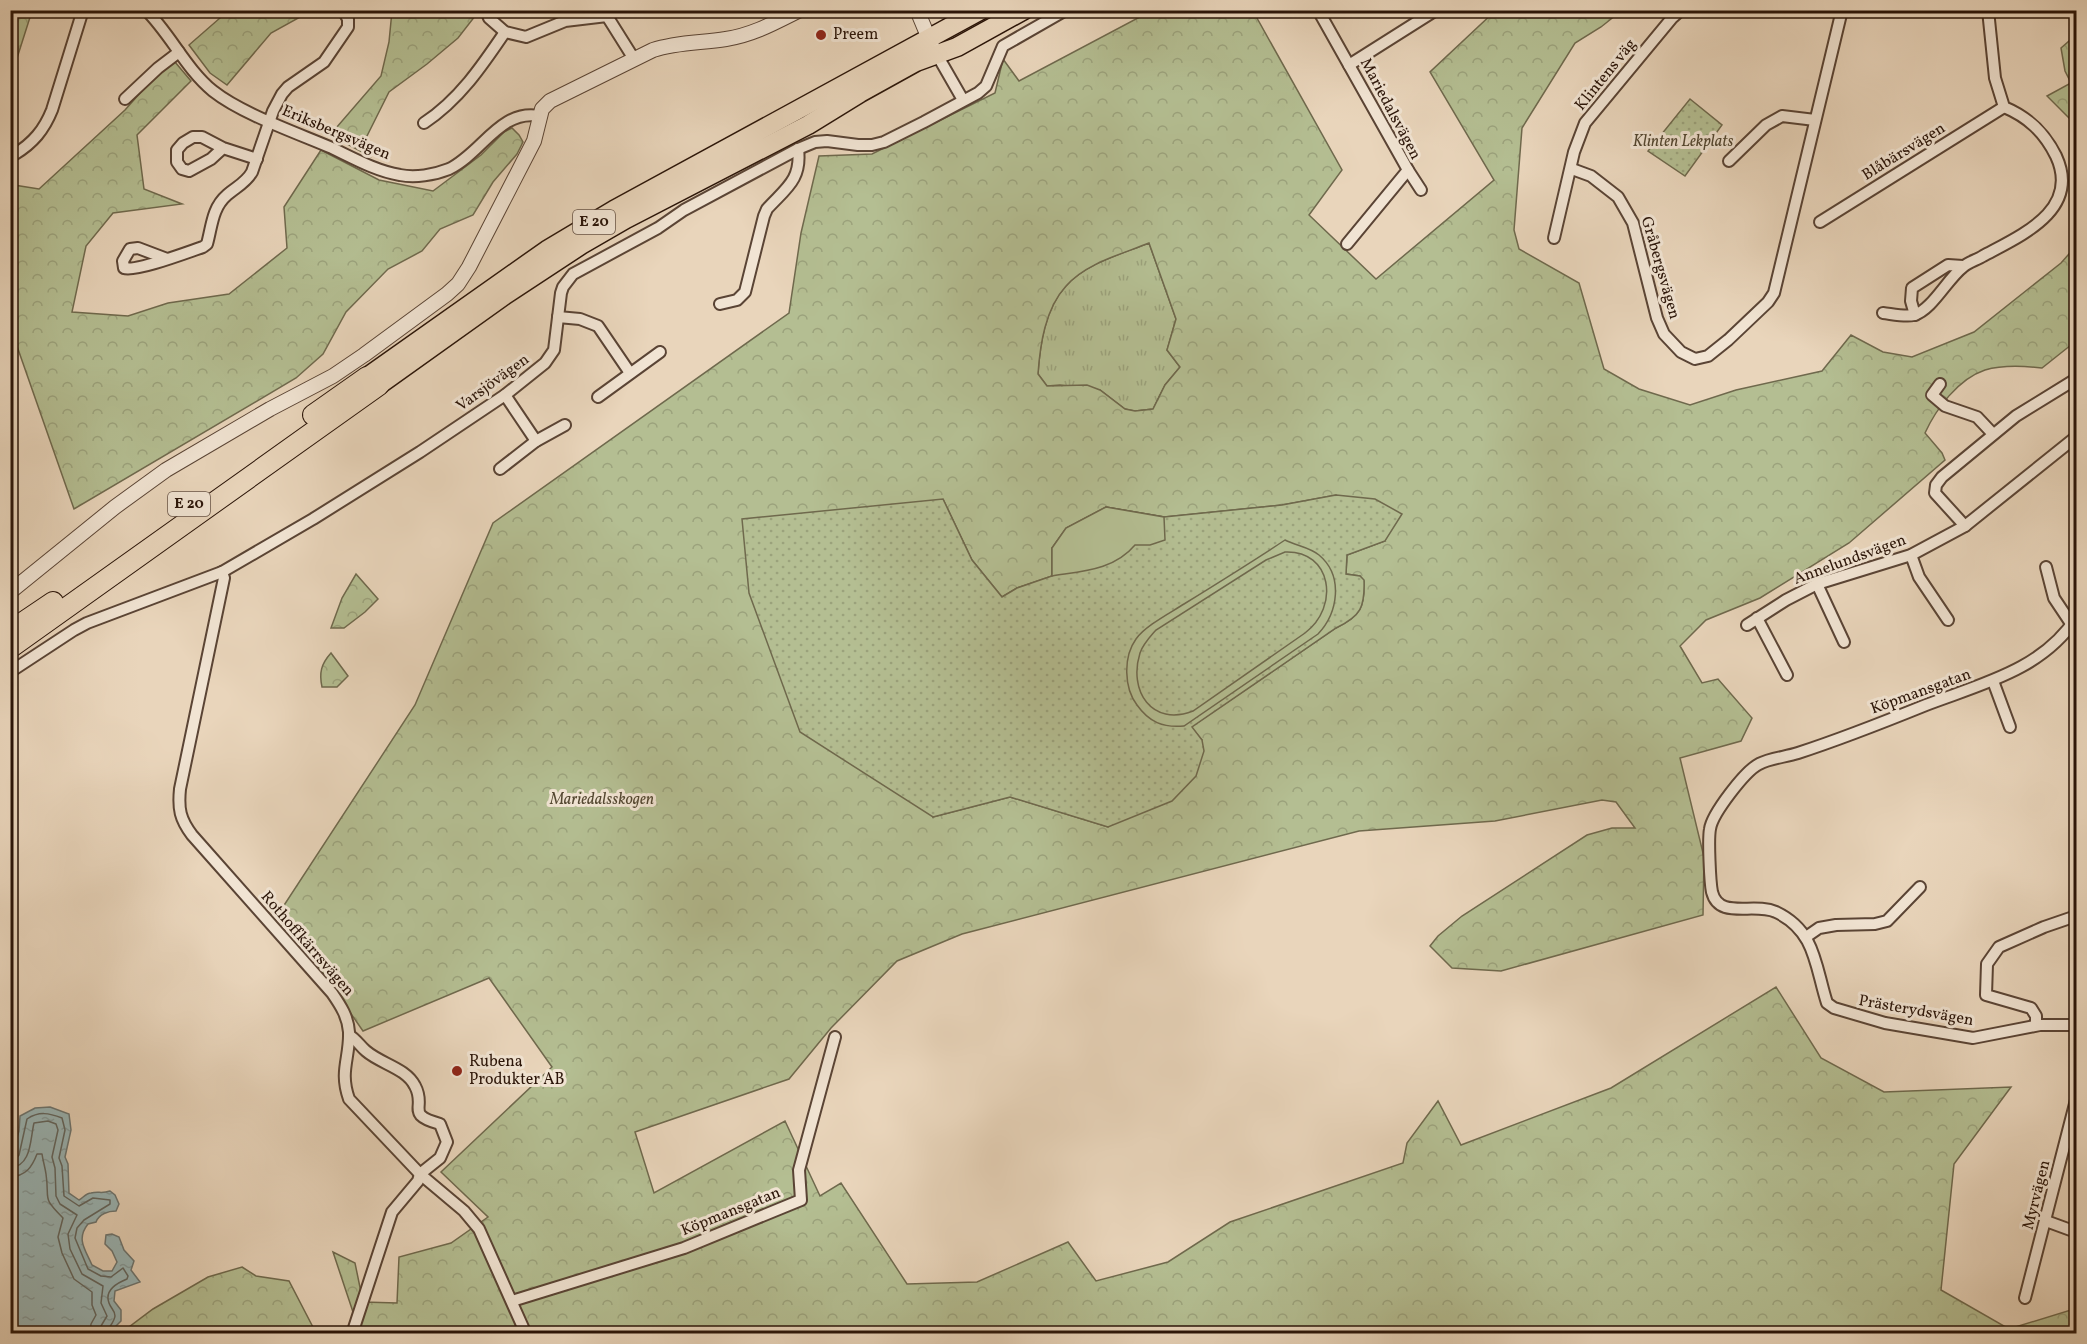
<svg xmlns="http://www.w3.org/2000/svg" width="2087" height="1344" viewBox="0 0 2087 1344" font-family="Vollkorn,serif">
	<defs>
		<pattern id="grass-tufts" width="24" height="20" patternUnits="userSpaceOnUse" patternTransform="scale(1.5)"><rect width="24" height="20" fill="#b4be92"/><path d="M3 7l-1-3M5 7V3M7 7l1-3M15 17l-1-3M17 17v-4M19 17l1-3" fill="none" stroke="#9ba27c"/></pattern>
		<pattern id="forest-crowns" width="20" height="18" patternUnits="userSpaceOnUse" patternTransform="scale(1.5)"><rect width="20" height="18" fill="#b4be92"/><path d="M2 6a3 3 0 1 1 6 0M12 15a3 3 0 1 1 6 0" fill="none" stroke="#9ba27c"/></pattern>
		<pattern id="park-dots" width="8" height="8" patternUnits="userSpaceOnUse" patternTransform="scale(1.5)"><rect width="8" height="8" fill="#b4be92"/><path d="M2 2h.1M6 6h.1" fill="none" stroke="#9ba27c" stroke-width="1.8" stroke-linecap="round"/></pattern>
		<pattern id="water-ripples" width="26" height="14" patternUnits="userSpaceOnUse" patternTransform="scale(1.5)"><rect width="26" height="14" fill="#9ab7b8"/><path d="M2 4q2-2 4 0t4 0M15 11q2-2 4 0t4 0" fill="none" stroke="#859c9d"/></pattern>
	</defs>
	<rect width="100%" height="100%" fill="#e9d5bb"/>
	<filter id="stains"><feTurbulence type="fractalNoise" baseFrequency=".00333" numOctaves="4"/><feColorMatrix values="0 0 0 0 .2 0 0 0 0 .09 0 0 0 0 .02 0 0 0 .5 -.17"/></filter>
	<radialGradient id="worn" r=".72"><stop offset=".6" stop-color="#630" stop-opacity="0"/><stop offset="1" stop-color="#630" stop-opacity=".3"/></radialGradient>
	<path fill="url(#grass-tufts)" stroke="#6f694d" stroke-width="1.5" d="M1149,243l27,76 -9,31 13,17 -15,18 -12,24 -18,2 -10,-2 -25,-19 -40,-5 -13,1 -9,-12c2,-29 7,-66 28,-88 20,-23 56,-32 83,-43z"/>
	<g fill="url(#forest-crowns)" stroke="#6f694d" stroke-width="1.5" fill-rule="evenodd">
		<polygon points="11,10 32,11 11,77 10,11"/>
		<polygon points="228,11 228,10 311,11 271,33 227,85 210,73 189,45"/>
		<polygon points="392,11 479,11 458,38 427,64 389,92 364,142 370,156 330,135 381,76 389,42"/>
		<path d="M1151,11h102l89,159 -33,45 67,64 118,-99 -64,-108 65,-61h126l-20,16 -26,16 -53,85 -8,102 5,19 60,34 25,86 35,20 51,16 46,-15 86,-19 29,-36 32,17 29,5 62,-25 87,-69 15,-17v95l-34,27c-17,-2 -40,-3 -57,2 -27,9 -49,39 -60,63l17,20 3,7 -96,83 -89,55 -54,22 -26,26 22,37 16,-4 34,39 -11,23 -61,17 24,99 -1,58 -202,56 -49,-3 -22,-22 8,-10 24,-20 125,-81 25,-7h23l-19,-26 -14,-2 -107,21 -136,10 -397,103 -65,27 -66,67 -42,51 -154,53 19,61 131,-72 35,75 21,-13 66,101 70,-2 91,-40 28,39 72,-19 62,-40 173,-59 4,-20 31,-42 23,44 150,-57 165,-101 45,71 63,34 127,-5 -57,77 -13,126 68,39 65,-20 2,1v23h-1716l-27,-81 22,11 8,39 34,1 2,-46 52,-14 37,-26 -47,-45 111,-105 -63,-89 -126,53 -39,-56 -47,-59 138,-211 78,-182 296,-210 12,-80 18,-77 53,-2 123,-61 8,-34 16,22zM1149,243l27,76 -9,31 13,17 -15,18 -12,24 -18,2 -10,-2 -25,-19 -13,-5 -40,1 -9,-12c2,-29 7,-65 28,-88 20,-23 56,-32 83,-43zM1336,495l49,46 -38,14 -1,19 14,2 4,5c1,26 -3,35 -28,47l-145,99 11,13 -94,87 -98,-30 -77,20 10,-318 29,61 30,37 15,-9 35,-12v-28l54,-41 58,10 118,-12z"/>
		<polygon points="2076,35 2076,125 2047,96 2071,83 2065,71 2061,48"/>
		<polygon points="175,62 191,81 137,135 144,189 182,204 113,213 86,246 72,312 128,316 168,303 229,294 287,248 284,207 321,150 379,180 433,191 481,155 504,132 512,128 519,135 523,142 517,154 493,182 473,215 440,229 422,251 388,269 346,312 323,354 296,378 74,509 11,329 10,181 14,185 39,189 125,110 156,75"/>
		<polygon points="356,574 378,599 365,612 344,628 331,628 342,598"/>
		<path d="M331,653l17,23 -11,11h-15c-3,-14 -1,-23 9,-34z"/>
		<polygon points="242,1267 256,1276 289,1281 316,1333 121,1333 153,1309 208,1277"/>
	</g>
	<g fill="url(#park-dots)" stroke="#6f694d" stroke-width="1.5">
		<polygon points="1690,99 1722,125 1685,176 1648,151"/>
		<path d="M1336,495l39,4 27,15 -17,27 -38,14 -1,19 14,2 4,4c1,27 -3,36 -28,48l-144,99 10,13 2,11 -8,25 -24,25 -64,26 -98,-30 -77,20 -133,-85 -51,-139 -7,-74 201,-20 29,61 30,37 15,-9 35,-12v-28l14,-20 40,-21 58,10 118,-12z"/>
	</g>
	<g fill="#b4be92" stroke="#6f694d" stroke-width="1.5" fill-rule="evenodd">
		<path d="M1106,507l58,10 1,23 -15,5h-15c-21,25 -52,26 -83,31v-28l14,-20z"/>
		<path d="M1285,540c12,6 24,7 34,15 25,21 19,58 -1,79l-134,92c-21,2 -35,-4 -47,-21 -13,-17 -14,-48 -1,-66 9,-13 34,-26 48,-35 34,-21 68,-42 101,-64zM1285,552c47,-2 55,55 20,81l-112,78c-41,16 -65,-20 -53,-58 3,-9 10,-16 16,-23l110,-70z"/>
	</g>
	<path fill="url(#water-ripples)" stroke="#6d7672" stroke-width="1.5" d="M50,1107l19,7 2,16 -6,27 3,7 1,29 10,7c4,-2 7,-7 12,-7 8,-2 10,1 19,-2l5,4 4,9 -3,7c-8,0 -17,3 -20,11l-8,2c-12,15 -3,25 4,41l11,6h9l5,-9 -5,-11 -7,-7 1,-9 6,-1 7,3 5,13 10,11 -3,9 9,12 -25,9 -1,10 7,9v11l-12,12h-98l-1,-172 9,-30 1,-15 15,-8z"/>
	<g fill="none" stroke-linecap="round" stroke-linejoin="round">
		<g stroke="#626660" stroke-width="1.5">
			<path d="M10,1160h5l4,-5 8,-36c12,-8 22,-6 35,-1l3,12 -6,28 3,8 2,30 15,10 14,-8 17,2v4l-26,16 -7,8 -2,10 13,31 13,7 10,1 12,-9 5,8 -1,3c-10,4 -23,11 -18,24 2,6 6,7 6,13 -1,7 -7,11 -8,18"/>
			<path d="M10,1168c22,-2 20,-29 24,-45l14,-2 8,3 2,6 -6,27 3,11 1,28 4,8 17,11 -9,19 2,15 12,25 21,12 -2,17 6,13 -6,10 -2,8"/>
			<path d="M10,1177c16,-1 22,-10 27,-23h5c1,7 3,13 4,20 4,27 -5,22 17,44l-5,19 4,16 12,26 18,13v13l4,10 -5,9 -1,10"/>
		</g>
		<defs>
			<g id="minor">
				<path d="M146,10c25,25 40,59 67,81 29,23 84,42 119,57 21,10 44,23 68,27 15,3 34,0 49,-6 33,-16 51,-60 90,-53"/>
				<polyline points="486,10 489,18 505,32 526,37 565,21 607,16"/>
				<polyline points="1318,10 1408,170 1347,244"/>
				<polyline points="607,16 634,59"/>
				<polyline points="936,53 963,100"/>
				<polyline points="1349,65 1436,10"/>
				<polyline points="125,99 158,68 179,52"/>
				<path d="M424,123c35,-23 58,-57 81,-91"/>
				<polyline points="223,148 211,159 189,171 182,169 177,162 177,150 183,143 193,137 202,137 223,148 257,159"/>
				<path d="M15,154c18,-11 29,-24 37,-44l31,-100"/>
				<polyline points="1729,161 1766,125 1782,116 1815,120"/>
				<polyline points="1572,169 1591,176 1618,197 1633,223 1657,318 1664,334 1681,352 1695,359 1708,356 1728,340 1768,302 1774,293 1842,10"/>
				<polyline points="1408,170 1421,190"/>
				<polyline points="1820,222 2004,107"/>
				<polyline points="1554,238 1574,152 1585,123 1672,18 1681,10"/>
				<path d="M167,259l-29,-11 -8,1 -7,12 1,7c12,4 64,-16 79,-21l4,-3c5,-18 5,-36 20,-49 9,-8 19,-12 25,-23l21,-61 9,-17 6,-7 36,-25 24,-35v-8l-5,-9"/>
				<path d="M720,304l17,-4 8,-8 19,-76 3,-7c18,-20 35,-29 31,-60"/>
				<path d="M1883,313c9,1 22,4 31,2 18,-5 34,-37 49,-48 5,-5 14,-7 20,-11 39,-21 98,-46 73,-100 -12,-24 -28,-39 -52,-49l-9,-29 -7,-68"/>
				<polyline points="1915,315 1911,301 1912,288 1948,265 1963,266"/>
				<polyline points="558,317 580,319 598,326 630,373"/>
				<polyline points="1940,384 1932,395 1945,406 1977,417 1993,434"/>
				<polyline points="505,395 536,441"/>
				<polyline points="598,397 660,352"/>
				<polyline points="500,469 536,441 565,425"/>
				<polyline points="1965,526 1935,493 1936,485 1942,477 2016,416 2076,379"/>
				<polyline points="1911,555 1919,577 1948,620"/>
				<polyline points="2046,567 2054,598 2076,631"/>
				<path d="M222,572l2,6 -44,211c-2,20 0,30 12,46l140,158c9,13 16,24 17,39 1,26 -10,39 0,67l71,75 44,37 15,18 47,105"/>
				<polyline points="1817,584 1844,642"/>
				<polyline points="1757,618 1787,675"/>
				<path d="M2076,618c-34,52 -95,66 -150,87 -42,17 -85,34 -128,48 -12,4 -28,5 -39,11 -14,7 -47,50 -49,65 -2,10 0,53 2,63 7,28 41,10 64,20 40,19 39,54 51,91l7,5 51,15 88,15 67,-13h36"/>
				<polyline points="1747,625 1786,600 1817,584 1911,555 1965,526 2076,437"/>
				<polyline points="10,672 74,630 87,623 222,572 313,519 420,452 505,395 545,363 554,350 561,293 563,287 573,274 658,228 684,210 798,149 815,142 827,141 858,145 872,145 884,142 924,122 978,93 986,86 1003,46 1066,10"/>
				<polyline points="1993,681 2010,727"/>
				<polyline points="1806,937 1819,928 1836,925 1875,924 1887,921 1920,887"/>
				<polyline points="2036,1025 2036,1016 2031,1008 1986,995 1987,964 1999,947 2044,927 2076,916"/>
				<path d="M349,1035c7,4 11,11 17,16 15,13 40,17 49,35 12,22 -11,28 25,38l7,18 -7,16 -20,16 -2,7 -26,31 -40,122"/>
				<polyline points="2046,1221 2076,1232"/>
				<polyline points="2025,1298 2076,1100"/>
				<polyline points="512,1301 684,1248 801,1200 799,1170 835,1037"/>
			</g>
			<g id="tertiary">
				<polyline points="917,10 932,46"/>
				<path d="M10,592l105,-85 51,-37 104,-61 63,-33 31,-21 83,-61 11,-10 11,-17 65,-126 8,-32 8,-8 103,-51c24,-8 48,-7 73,-11 27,-4 50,-17 74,-29"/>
			</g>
			<g id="trunk">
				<polyline points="367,377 547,250 614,210 981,10"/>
				<polyline points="379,385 505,295 581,245 626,219 808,125 860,93 916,62 957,47 1024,10"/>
			</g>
			<g id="motorway">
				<polyline points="313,415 367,377"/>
				<polyline points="10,631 53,602"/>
				<polyline points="10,648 379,385"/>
			</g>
		</defs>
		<use href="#minor" stroke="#5a4435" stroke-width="14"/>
		<use href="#tertiary" stroke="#5a4435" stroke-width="16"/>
		<use href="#trunk" stroke="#2a1408" stroke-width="21"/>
		<use href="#motorway" stroke="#2a1408" stroke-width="22"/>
		<use href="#minor" stroke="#f1e4d3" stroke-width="10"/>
		<use href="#tertiary" stroke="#f1e4d3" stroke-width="14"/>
		<use href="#trunk" stroke="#e9d5bb" stroke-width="18"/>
		<use href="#motorway" stroke="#e9d5bb" stroke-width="20"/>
	</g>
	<g fill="#8f2418" stroke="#f1e4d3" stroke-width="2">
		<circle cx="821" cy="35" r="6"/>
		<circle cx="457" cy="1071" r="6"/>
	</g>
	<g text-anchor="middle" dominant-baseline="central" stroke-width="6" stroke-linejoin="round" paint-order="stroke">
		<g fill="#f1e4d3" stroke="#665245" stroke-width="1.5">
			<rect x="573" y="210" width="42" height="24" rx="4.5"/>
			<rect x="168" y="492" width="42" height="24" rx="4.5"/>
		</g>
		<g font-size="15" font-weight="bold" fill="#2a1408">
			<text x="594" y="222">E 20</text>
			<text x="189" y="504">E 20</text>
		</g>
		<g font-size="16" fill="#2a1408" stroke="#f1e4d3" text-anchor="start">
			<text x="833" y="35">Preem</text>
			<text x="469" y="1062">Rubena<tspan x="469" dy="18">Produkter AB</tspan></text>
		</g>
		<g font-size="16" fill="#2a1408" stroke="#f1e4d3">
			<text transform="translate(1606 75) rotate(-51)">Klintens väg</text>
			<text transform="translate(1390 109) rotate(62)">Mariedalsvägen</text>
			<text transform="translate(336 133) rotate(23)">Eriksbergsvägen</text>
			<text transform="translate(1904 152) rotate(-32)">Blåbärsvägen</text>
			<text transform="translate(1660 268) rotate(74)">Gråbergsvägen</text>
			<text transform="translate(493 383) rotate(-36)">Varsjövägen</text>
			<text transform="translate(1850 560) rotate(-20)">Annelundsvägen</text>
			<text transform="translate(1921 692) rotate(-20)">Köpmansgatan</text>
			<text transform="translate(307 944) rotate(49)">Rothoffkärrsvägen</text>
			<text transform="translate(1916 1011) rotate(10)">Prästerydsvägen</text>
			<text transform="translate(2037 1195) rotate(-76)">Myrvägen</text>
			<text transform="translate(731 1212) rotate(-22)">Köpmansgatan</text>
		</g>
		<g font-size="16" font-style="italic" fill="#534731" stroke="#f1e4d3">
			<text x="1683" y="142">Klinten Lekplats</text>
			<text x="602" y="800">Mariedalsskogen</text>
		</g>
	</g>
	<rect width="2087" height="1344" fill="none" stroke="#e9d5bb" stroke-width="36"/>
	<rect x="12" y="12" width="2063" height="1320" fill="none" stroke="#2a1408" stroke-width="3"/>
	<rect x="18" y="18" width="2051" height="1308" fill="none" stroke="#2a1408" stroke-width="1.5"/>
	<rect width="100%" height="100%" filter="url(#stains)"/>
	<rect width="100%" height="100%" fill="url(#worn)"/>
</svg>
